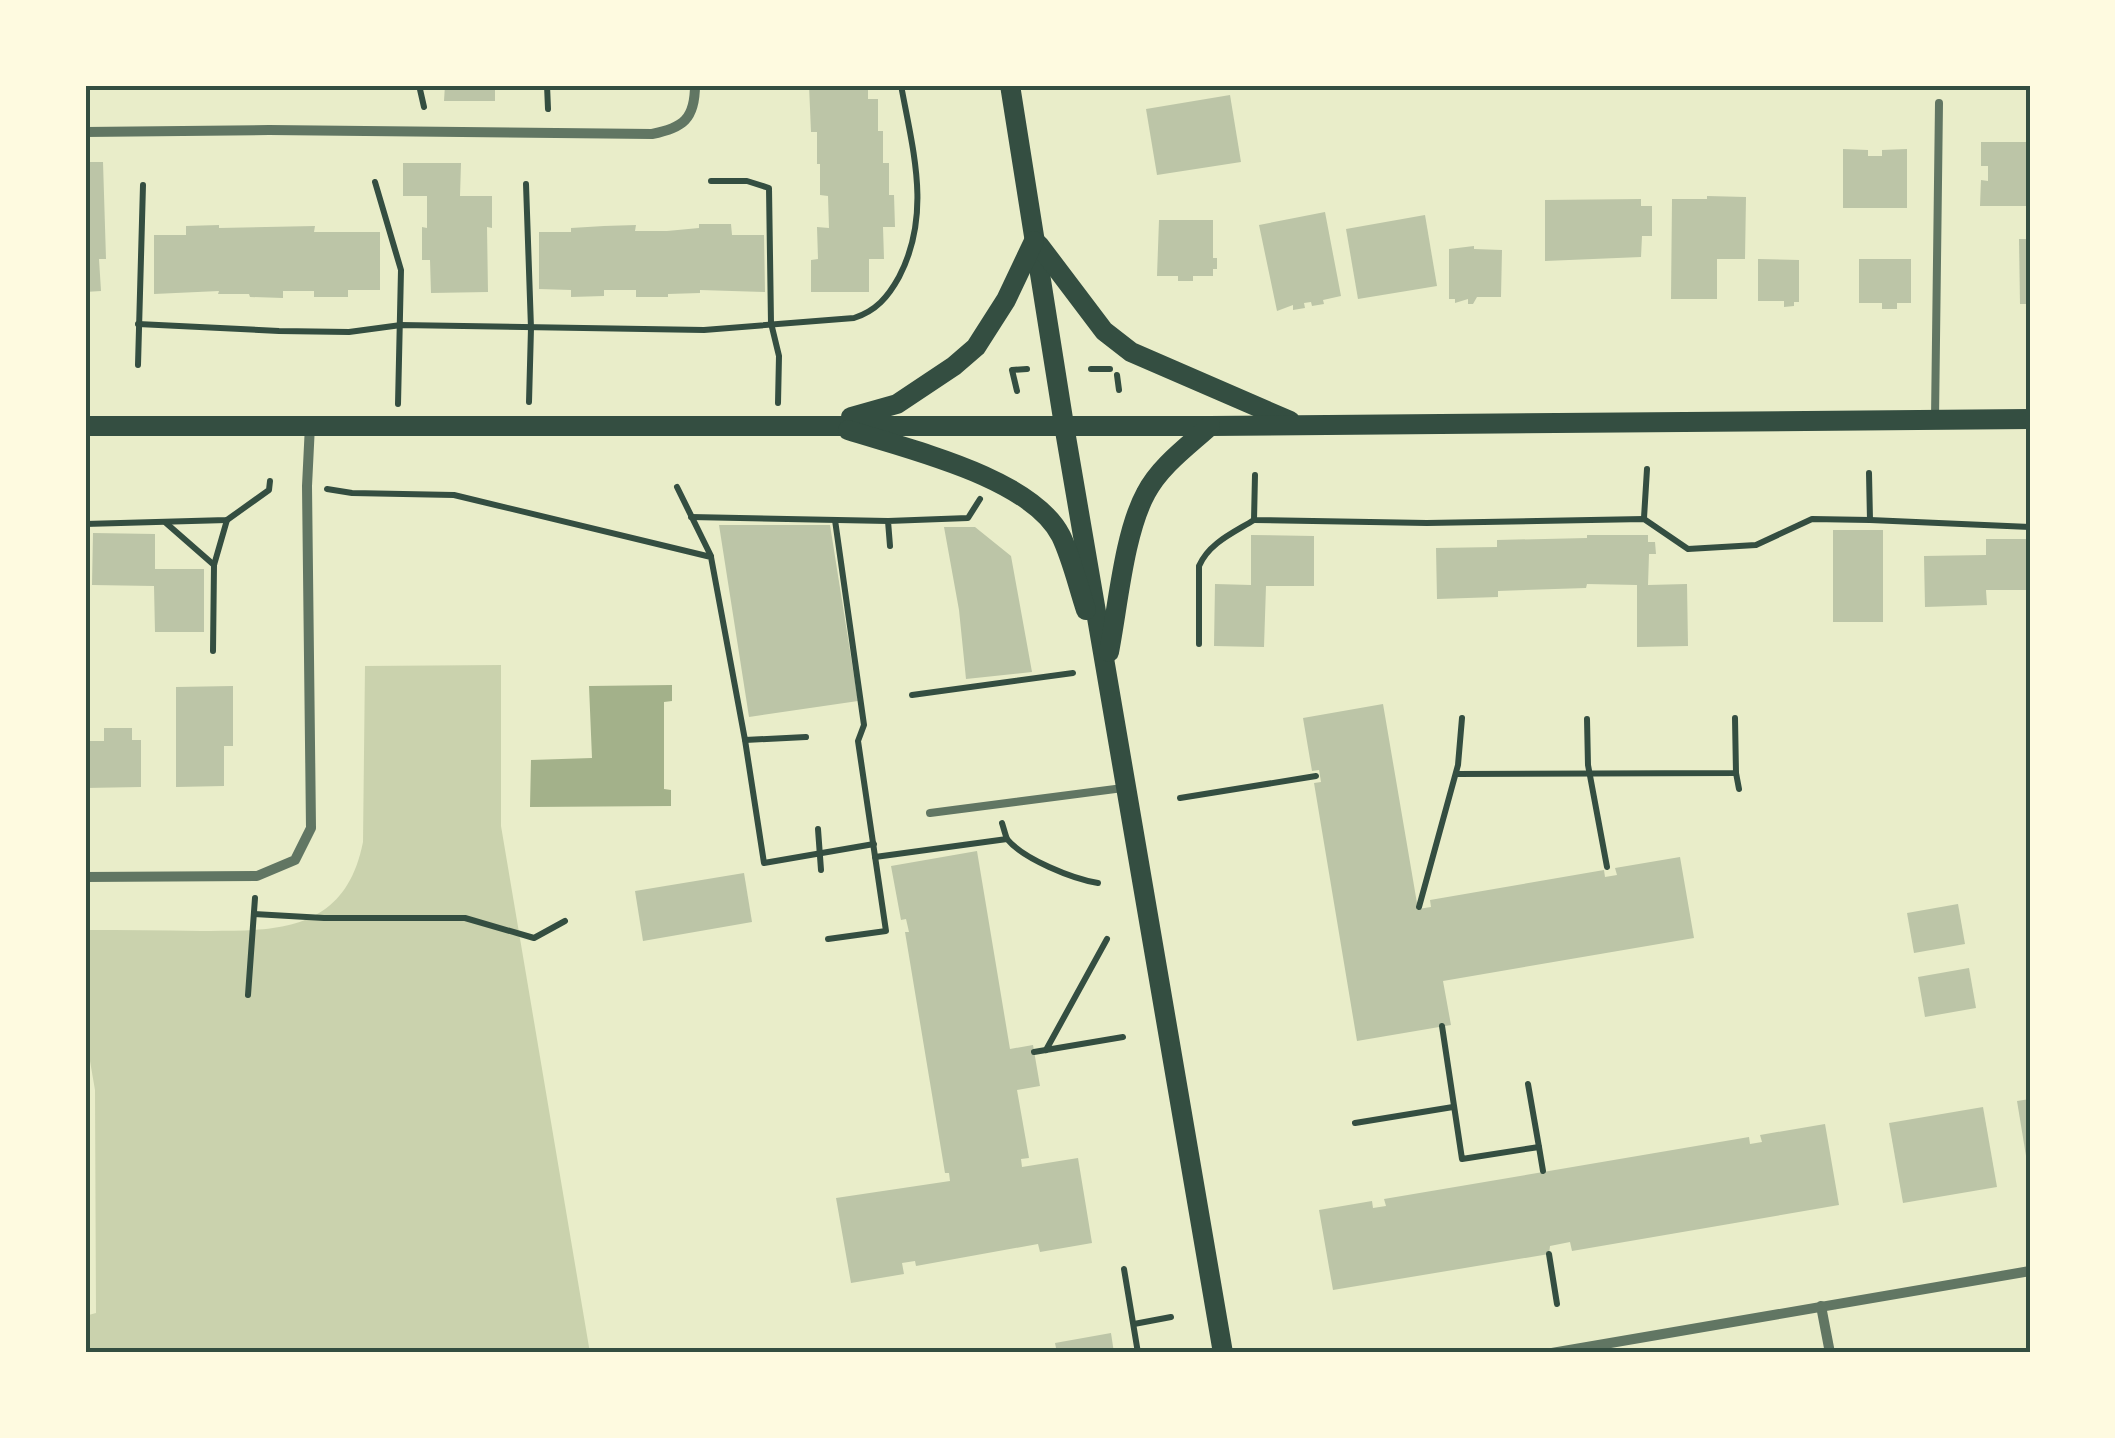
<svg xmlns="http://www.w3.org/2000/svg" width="2115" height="1438" viewBox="0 0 2115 1438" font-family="Cabin,sans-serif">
	<rect width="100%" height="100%" fill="#e9edc9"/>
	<path fill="#cad2ad" d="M501,665v161l89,527h-505v-37l11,-3 -1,-223 -10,-58v-102c39,0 77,0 116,1 75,0 144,2 162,-89l2,-176z"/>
	<polygon fill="#a3b18a" points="672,685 672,701 664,702 664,789 671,790 671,806 530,807 531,760 592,758 589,686"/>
	<g fill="#bcc5a7">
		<polygon points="445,85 495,85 495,101 444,101"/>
		<polygon points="809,85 868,85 868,99 878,99 878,131 883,131 883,163 889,163 889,195 894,195 895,227 883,227 884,259 869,259 869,292 811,292 811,260 818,259 817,227 829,228 828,196 820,195 820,164 817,164 817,132 811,132"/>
		<polygon points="1230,95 1241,162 1157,175 1146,109"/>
		<polygon points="1981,142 2030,142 2030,206 1980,206 1981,180 1988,181 1988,166 1981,166"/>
		<polygon points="1843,149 1868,150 1868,156 1882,156 1882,150 1907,149 1907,208 1843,208"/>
		<polygon points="85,162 103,162 106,259 99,259 101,291 85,292"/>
		<polygon points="403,163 461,163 460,196 492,196 492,228 487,227 488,292 431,293 430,260 422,260 422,227 427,228 427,196 403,196"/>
		<polygon points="1707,196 1746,197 1745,259 1717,259 1717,299 1671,299 1672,199 1707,199"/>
		<polygon points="1641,199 1641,206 1652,206 1652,236 1642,236 1641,257 1545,261 1545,200"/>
		<polygon points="1325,212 1341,296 1323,300 1324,304 1312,306 1311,302 1304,303 1305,308 1293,310 1293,305 1277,311 1259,225"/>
		<polygon points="1425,215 1437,286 1358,299 1346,229"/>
		<polygon points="1159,220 1213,220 1213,258 1217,258 1217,269 1213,269 1213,276 1193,276 1193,281 1178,281 1178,276 1157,276"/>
		<polygon points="699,224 731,224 732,235 764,235 765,292 700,290 700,293 668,294 668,297 636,297 636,290 604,290 604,296 571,297 571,290 539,289 539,232 571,232 571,228 604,226 636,225 635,231 667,231 699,228"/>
		<polygon points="219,225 219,228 315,226 314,232 380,232 380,290 348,290 348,297 314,297 314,291 283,291 283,298 250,297 249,294 218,294 219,291 154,294 154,235 186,235 186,226"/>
		<polygon points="2019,239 2030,239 2030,304 2020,304"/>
		<polygon points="1474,246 1474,249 1502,250 1501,297 1477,297 1473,304 1468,304 1468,299 1455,303 1455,299 1449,299 1449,249"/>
		<polygon points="1758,259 1799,260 1799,302 1794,302 1794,306 1784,307 1784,301 1758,301"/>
		<polygon points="1859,259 1911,259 1911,303 1897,303 1897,309 1882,309 1882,303 1859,303"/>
		<polygon points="719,525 830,525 858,701 749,717"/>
		<polygon points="944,527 975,527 1011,556 1032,672 966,679 959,610"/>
		<rect x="1833" y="530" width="50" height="92"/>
		<polygon points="93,533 155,534 155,569 204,569 204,632 155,632 154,586 92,585"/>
		<polygon points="1251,535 1314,536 1314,586 1266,586 1264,647 1214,646 1215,584 1251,585"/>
		<polygon points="1587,535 1648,535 1648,542 1655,542 1656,554 1649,554 1648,585 1687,584 1688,646 1637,647 1637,585 1587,584 1586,588 1498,591 1498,597 1437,599 1436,548 1497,547 1497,540 1587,538"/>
		<polygon points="1986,539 2030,539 2030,590 1986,590 1987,605 1925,607 1924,556 1986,555"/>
		<polygon points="233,686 233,746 224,746 224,786 176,787 176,687"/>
		<polygon points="1383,704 1418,909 1431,907 1430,900 1604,870 1605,877 1617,875 1615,868 1680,857 1694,938 1443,981 1451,1025 1357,1041 1314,783 1321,782 1319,770 1312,771 1303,718"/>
		<polygon points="104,728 132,728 132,740 141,740 141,787 85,788 85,741 104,741"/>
		<polygon points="977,851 1010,1049 1033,1045 1040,1086 1017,1090 1029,1158 1021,1159 1022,1167 1078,1158 1092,1243 1040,1252 1038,1244 916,1266 915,1261 902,1263 904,1274 851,1283 836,1198 950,1181 949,1173 945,1173 905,932 909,932 906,919 901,920 891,866"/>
		<polygon points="744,873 752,922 643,941 635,891"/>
		<polygon points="1958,904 1965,944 1914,953 1907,913"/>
		<polygon points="1969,968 1976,1008 1925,1017 1918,977"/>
		<polygon points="2030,1099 2030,1168 2028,1168 2017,1101"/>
		<polygon points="1983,1107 1997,1187 1903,1203 1889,1123"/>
		<polygon points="1825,1124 1839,1205 1572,1251 1570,1242 1550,1246 1549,1254 1333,1290 1319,1210 1372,1201 1373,1208 1386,1206 1384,1199 1749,1137 1750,1144 1762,1142 1760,1135"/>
		<polygon points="1111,1333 1114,1353 1057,1353 1055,1343"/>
	</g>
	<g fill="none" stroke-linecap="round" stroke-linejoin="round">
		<g stroke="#344e41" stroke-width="6">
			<polyline points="419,85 424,107"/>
			<polyline points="547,85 548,109"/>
			<polyline points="711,181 747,181 769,188 771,323 779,356 778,403"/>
			<polyline points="375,182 401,270 398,404"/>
			<polyline points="526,184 531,328 529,402"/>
			<path d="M138,324l141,7 70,1 52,-7 303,5 150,-12c22,-7 34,-21 45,-41 33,-63 14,-126 2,-192"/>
			<polyline points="138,365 143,185"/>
			<polyline points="1091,369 1110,369"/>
			<polyline points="1117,375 1119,390"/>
			<polyline points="1017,391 1012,370 1027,369"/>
			<polyline points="1255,475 1254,520 1427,523 1644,519 1688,549 1756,545 1812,519 1870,520 1869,473"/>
			<polyline points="677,487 711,556"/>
			<polyline points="327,489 352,493 454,495 711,557 745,740 806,737"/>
			<polyline points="691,517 888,521"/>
			<polyline points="1644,518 1647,469"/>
			<polyline points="1870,520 2030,527"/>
			<polyline points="166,523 214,565"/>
			<polyline points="85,524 227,520 269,490 270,481"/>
			<polyline points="890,546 888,521 968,518 980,499"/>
			<path d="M1199,644v-78c10,-23 34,-33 55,-46"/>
			<polyline points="213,651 214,565 227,520"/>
			<polyline points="912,695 1073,673"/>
			<polyline points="1587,719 1588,765 1607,867"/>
			<polyline points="745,740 764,863 874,844"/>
			<polyline points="1736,773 1739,789"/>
			<polyline points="1456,774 1736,773 1735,718"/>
			<polyline points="1180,798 1316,776"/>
			<path d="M1002,823c1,3 4,14 5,16 16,20 66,40 91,44"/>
			<polyline points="818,829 821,870"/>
			<polyline points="875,857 1007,839"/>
			<polyline points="1419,907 1458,765 1462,718"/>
			<polyline points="254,914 324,918 465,918 534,938 565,921"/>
			<polyline points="828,939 886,931 858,741 864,725 835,520"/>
			<polyline points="248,995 255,898"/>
			<polyline points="1442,1026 1462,1159 1539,1147 1543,1171"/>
			<polyline points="1046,1050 1107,939"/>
			<polyline points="1034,1052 1123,1037"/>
			<polyline points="1528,1084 1539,1147"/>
			<polyline points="1355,1123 1453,1107"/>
			<polyline points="1549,1254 1557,1304"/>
			<polyline points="1124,1269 1138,1353"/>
			<polyline points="1134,1324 1171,1317"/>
		</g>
		<g stroke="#617663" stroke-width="8">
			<polyline points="1935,419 1939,103"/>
			<polyline points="930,813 1123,788"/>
		</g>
		<g stroke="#617663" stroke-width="10">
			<path d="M85,132l184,-2 383,4c31,-6 43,-15 43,-49"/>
			<polyline points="85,877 257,876 295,860 311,828 307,486 310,425"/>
			<polyline points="1821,1306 1830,1353"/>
			<polyline points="1552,1353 2030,1271"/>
		</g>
		<g stroke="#344e41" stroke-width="20">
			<polyline points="1010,85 1064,425 1223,1353"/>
			<polyline points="1039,245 1104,331 1131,352 1290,421"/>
			<polyline points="851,417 897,404 954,366 976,347 1006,300 1034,241"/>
			<polyline points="85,426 1210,426 2030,419"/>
			<path d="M848,430c59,19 183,47 213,106 11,23 17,50 25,74"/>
			<path d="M1109,652c9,-46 15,-119 37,-159 14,-27 42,-47 64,-67"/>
		</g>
	</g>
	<rect width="2115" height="1438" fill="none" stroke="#fefae0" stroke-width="175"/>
	<rect x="88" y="88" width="1940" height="1262" fill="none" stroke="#344e41" stroke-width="4"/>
</svg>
